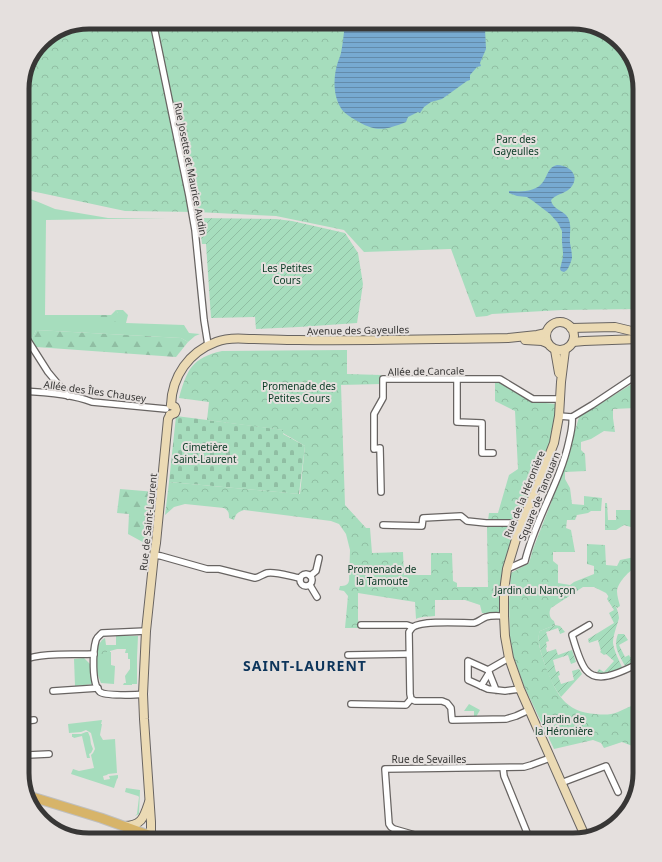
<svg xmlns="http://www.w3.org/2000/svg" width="662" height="862" viewBox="0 0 662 862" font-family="'Noto Sans',sans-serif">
	<defs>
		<pattern id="forest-firs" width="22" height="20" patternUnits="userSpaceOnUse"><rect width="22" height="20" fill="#a6ddbd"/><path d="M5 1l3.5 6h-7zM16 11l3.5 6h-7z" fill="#90bea3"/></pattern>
		<pattern id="cemetery-stones" width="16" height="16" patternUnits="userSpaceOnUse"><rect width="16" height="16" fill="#a6ddbd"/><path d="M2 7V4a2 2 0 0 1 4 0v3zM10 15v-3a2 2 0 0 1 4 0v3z" fill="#90bea3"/></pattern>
		<pattern id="park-crowns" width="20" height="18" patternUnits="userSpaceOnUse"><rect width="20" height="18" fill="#a6ddbd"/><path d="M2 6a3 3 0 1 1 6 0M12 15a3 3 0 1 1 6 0" fill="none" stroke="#90bea3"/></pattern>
		<pattern id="garden-furrows" width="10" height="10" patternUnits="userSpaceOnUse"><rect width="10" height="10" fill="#a6ddbd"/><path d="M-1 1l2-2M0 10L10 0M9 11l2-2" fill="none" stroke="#90bea3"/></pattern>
		<pattern id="water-rules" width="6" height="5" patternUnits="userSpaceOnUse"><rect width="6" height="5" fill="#77aad1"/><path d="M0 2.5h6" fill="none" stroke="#638baa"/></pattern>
	</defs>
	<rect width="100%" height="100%" fill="#e5e0de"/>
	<g fill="#a6ddbd">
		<polygon points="22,196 36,201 55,209 108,218 167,218 46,220 45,315 100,315 100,322 117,322 118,313 116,310 123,310 128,315 126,323 184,325 189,333 200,334 195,336 188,342 181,338 36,330 32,339 36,347 22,331"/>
		<polygon points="116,636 138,636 137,658 137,684 132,684 132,685 123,685 124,683 126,683 125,676 130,669 130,659 128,659 128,653 125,653 126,649 117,649 110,651 110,652 111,652 111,665 115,666 114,684 101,683 97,673 96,658 107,658 107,647 97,647 102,640 105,638 106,645 116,645"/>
		<polygon points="84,658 92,666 93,684 75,686 74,659"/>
		<polygon points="469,704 480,710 476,717 474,716 474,711 464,711"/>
		<polygon points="102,720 101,724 102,724 100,735 103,740 115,739 117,773 108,774 107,775 103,776 104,780 110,779 109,776 118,775 118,778 117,779 114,788 71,774 73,769 79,771 94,768 91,755 93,753 95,749 91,733 86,730 81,732 69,733 68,724"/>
		<polygon points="86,732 88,732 90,737 91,744 93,749 91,753 89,754 90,758 87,758 82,736 74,738 73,737 72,737 72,734 81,734"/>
		<polygon points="126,788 140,790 139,814 135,816 137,814 139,797 138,796 125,792"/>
	</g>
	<g fill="url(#forest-firs)">
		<polygon points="116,310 118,313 118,322 100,322 100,315 111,315"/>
		<polygon points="36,330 181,338 188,342 176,357 36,347 32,339"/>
		<polygon points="120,489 156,492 150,546 128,534 129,514 117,513"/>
	</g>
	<polygon fill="url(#cemetery-stones)" points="176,416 284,430 283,434 305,446 299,494 169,482"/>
	<g fill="url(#park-crowns)">
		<polygon points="89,22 577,22 606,31 629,52 640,89 640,309 562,310 492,314 487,316 476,317 451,249 364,252 344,230 276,216 197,212 125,211 22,189 22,85 29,60 45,39"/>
		<path d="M347,350v24l34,1v9l-40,1 4,120 21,23h4l2,25 31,-1 1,23h27v-22h21l1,28 4,2v4h31l-1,-59 2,-15h9l11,-38 9,-6 -3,-58 -20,-10v-21l39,22 23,2 -5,39 -37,88 -14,83 -19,-1 -2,-8 -15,-5h-30v16c-6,1 -14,0 -19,3l-1,-17 -57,-9v26l1,9h-14l3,-32 -4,-5 -5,-1 1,-4c5,0 8,-1 9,-5l1,-31 -4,-16 -7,-10 -8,-3 -87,-11c-6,2 -8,3 -10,10l-5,-2c0,-5 0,-7 -5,-10l-39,-4 -11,3 -9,8 4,-33 131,12 5,-48 -22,-13v-3l-76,-10 2,-18 -30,-4c8,-29 13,-40 43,-47z"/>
		<path d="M635,382h5v18h-4l-1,8 -22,1v9l2,14 -11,-1 -13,8 -10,3v8l4,4 1,17 -21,1v7l5,9 2,16 12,1v-9l18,2 -1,13h-10l-3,2 -11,2 -2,5h-8l-1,8 5,2 4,22h-22v9l5,4v18l12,2 4,-3 20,-8v-8l-7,-2v-20l18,1 1,20 11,1 3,-6 20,-4v9c-8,3 -22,16 -23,26 0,5 2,11 3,15l-3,2 -11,-15 -12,-6h-11l-32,21c-3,5 -1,11 3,13l1,4 -15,6c-4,9 2,26 6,36 10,26 18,45 50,47 7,1 15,1 22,-2 7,-3 15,-7 22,-10v53l-5,-8 -13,-5 -18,6 -3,-5 -8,-3 -39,9 -30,-63 -11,-31 -3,-17 -1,-35 2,-30 18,-10 4,-14 30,-77 16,-55z"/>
		<polygon points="640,480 640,549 634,549 634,528 624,525 616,530 605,530 605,503 607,503 608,520 616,520 616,510 639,510 640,503 633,496 632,481"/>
		<polygon points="97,647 107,647 107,658 96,658"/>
	</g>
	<g fill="url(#garden-furrows)">
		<polygon points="199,218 276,219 292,221 345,233 358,253 363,284 357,323 299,327 256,329 255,317 211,318 206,244 202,244"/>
		<path d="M609,595c5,8 9,13 10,23 -2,8 -6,17 -6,25 1,8 6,17 9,24 -8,5 -15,8 -25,5l2,-3 5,3 10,-11 -8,-7 -2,1 -4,-3 1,-1 -3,-11 -9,3 -1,-4 26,-16 -5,-10 5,-3 -7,-11z"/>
		<path d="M555,625l5,1 5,6 -5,2 -2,-6 -12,4 3,9 -3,1 1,5 -1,1 1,4 9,-3 2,6 14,-5 4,12 -5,2 -3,-9 -15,5 3,12 3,-1 1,4 -2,1 3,8 13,-4 -2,-9 7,-2 3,5 -21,23c-2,-3 -5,-7 -7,-11 -5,-9 -20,-46 -14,-55z"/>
		<path d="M618,634h6l4,6 -9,5 6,12 4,-2 1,2h1l2,5 -8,4c-6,-12 -12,-19 -7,-32z"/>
	</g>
	<g fill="url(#water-rules)">
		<path d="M345,22h143v2l-3,5 1,20 -6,14 1,3 -4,1 -7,8v5l-3,1 -25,18 -11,3 -7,5 -4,6 -2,-1 -10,5 -2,5c-18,7 -28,11 -47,0 -5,-3 -11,-6 -15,-10 -11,-12 -11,-33 -7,-47 1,-4 3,-8 4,-12 2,-10 3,-21 4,-31z"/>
		<path d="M557,165c11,0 23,9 15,21 -5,8 -15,7 -21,14 1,8 10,10 15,15 7,8 3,18 4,28 1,5 2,10 2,15 -1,4 -3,9 -5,12l-3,2 -3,-1 -1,-2 3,-12v-4l-1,-11v-11l-4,-8 -8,-9 -17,-13 -6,-4 -10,-1 -8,-3v-2h1c11,1 26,1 33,-9 5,-7 5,-15 14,-17z"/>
	</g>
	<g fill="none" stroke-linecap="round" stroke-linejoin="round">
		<defs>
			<g id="street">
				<polyline points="153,22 189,196 195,230 204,320 208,345"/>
				<polyline points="22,335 27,339 48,372 68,396"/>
				<polyline points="457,379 457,422 482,423 482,453 493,453"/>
				<path d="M22,391c22,1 50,3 70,11l74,7"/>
				<polyline points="559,416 572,417 592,405 634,377 640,377"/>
				<polyline points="381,492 380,448 374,449 374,414 383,398 383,379 500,379 533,399 560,399"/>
				<polyline points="383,525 422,526 423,518 461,516 467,521 486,523 514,523 520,526"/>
				<path d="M154,555l7,1 46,13h12l36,9c5,-1 8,-4 12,-5 8,-2 25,4 33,5"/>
				<path d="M507,569l18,-8c10,-42 35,-78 44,-120 2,-8 4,-16 3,-24"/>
				<circle cx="306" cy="580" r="6"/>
				<polyline points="310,576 316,571 319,558"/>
				<polyline points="310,585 311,587 317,597"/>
				<path d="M504,616c-6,0 -12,-1 -18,1 -4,1 -7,5 -12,6 -13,0 -51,-3 -61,4 -1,0 -3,4 -4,5l1,62 1,5 4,2h27l5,2 4,5 1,12 54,-1 10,-3 13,-6"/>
				<polyline points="361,625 407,625 413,627"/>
				<path d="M589,625l-17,10c3,10 8,28 14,35 13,16 40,-1 54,-7"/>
				<polyline points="348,655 409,654"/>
				<path d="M22,660c23,-8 48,-5 72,-6"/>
				<polyline points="488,670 509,658"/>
				<polyline points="481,686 489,673"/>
				<polyline points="496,690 488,670 468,661 468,680 488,689 505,691 520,689"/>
				<polyline points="53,691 98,688"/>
				<path d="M143,694c-7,1 -38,2 -43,-2 -9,-8 -7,-42 -4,-52 1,-3 4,-5 6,-7l44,-2"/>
				<polyline points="351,704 406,705 411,699"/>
				<polyline points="22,726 25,721 34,720"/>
				<polyline points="22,741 22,744 28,755 49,754"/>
				<polyline points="503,768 504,776 530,840"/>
				<polyline points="561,783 606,766 618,792"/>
				<polyline points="133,829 136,840"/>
				<polyline points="432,840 394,829 391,827 389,824 385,769 524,767 531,765 550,758"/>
			</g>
			<g id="secondary">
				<circle cx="560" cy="336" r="14"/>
				<polyline points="571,328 615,327 640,333"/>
				<polyline points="525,340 542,341 547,343"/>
				<polyline points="573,342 584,341 640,339"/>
				<polyline points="555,350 559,373"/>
				<polyline points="565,350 561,382 559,416 554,443 533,497 520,526 507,569 504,591 504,616 505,636 509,658 520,689 585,836"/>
				<path d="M171,405c1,-29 18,-53 45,-63 10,-4 22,-4 33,-3 16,0 32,1 49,1 70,1 140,-1 210,-2l29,-3 9,-2"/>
				<polyline points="170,415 175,413 176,410 175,407 171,405"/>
				<path d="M124,826c18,0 20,-9 25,-24"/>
				<polyline points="151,836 151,822 144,719 143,694 146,631 154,555 156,543 168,419 170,415"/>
			</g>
			<polyline id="primary" points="29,796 101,818 151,836 167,840"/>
		</defs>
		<use href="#street" stroke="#686462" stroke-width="8"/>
		<use href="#secondary" stroke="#686462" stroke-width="10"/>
		<use href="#primary" stroke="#bfbfbf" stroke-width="11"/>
		<use href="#street" stroke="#fff" stroke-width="5.5"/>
		<use href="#secondary" stroke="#ebdab4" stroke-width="8"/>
		<use href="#primary" stroke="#d7b469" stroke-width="9"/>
	</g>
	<g text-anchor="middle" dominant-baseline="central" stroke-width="4" stroke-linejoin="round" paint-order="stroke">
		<g font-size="10" fill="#093a24" stroke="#e5e0de">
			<text x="516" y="139">Parc des<tspan x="516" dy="12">Gayeulles</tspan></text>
			<text x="287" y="268">Les Petites<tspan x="287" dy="12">Cours</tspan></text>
			<text x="299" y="386">Promenade des<tspan x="299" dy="12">Petites Cours</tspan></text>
			<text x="205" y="447">Cimetière<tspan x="205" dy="12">Saint-Laurent</tspan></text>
			<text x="382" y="569">Promenade de<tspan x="382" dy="12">la Tamoute</tspan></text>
			<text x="535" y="590">Jardin du Nançon</text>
			<text x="564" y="719">Jardin de<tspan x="564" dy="12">la Héronière</tspan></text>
		</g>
		<g font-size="10" fill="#383736" stroke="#e5e0de">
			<text transform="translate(191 169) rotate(79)">Rue Josette et Maurice Audin</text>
			<text transform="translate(358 330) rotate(-1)">Avenue des Gayeulles</text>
			<text transform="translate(426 371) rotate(-1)">Allée de Cancale</text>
			<text transform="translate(95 391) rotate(8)">Allée des Îles Chausey</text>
			<text transform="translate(524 494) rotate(-68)">Rue de la Héronière</text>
			<text transform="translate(539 496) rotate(-68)">Square de Tanouarn</text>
			<text transform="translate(148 522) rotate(-84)">Rue de Saint-Laurent</text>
			<text x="429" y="759">Rue de Sevailles</text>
		</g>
		<g font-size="14" font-weight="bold" letter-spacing="1" fill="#0d355b" stroke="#e5e0de">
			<text x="305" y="665">SAINT-LAURENT</text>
		</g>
	</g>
	<path d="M0 0H662V862H0ZM89 29H573A60 60 0 0 1 633 89V773A60 60 0 0 1 573 833H89A60 60 0 0 1 29 773V89A60 60 0 0 1 89 29Z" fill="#e5e0de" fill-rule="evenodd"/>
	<path fill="none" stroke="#383736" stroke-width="5" d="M89 29H573A60 60 0 0 1 633 89V773A60 60 0 0 1 573 833H89A60 60 0 0 1 29 773V89A60 60 0 0 1 89 29Z"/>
</svg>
